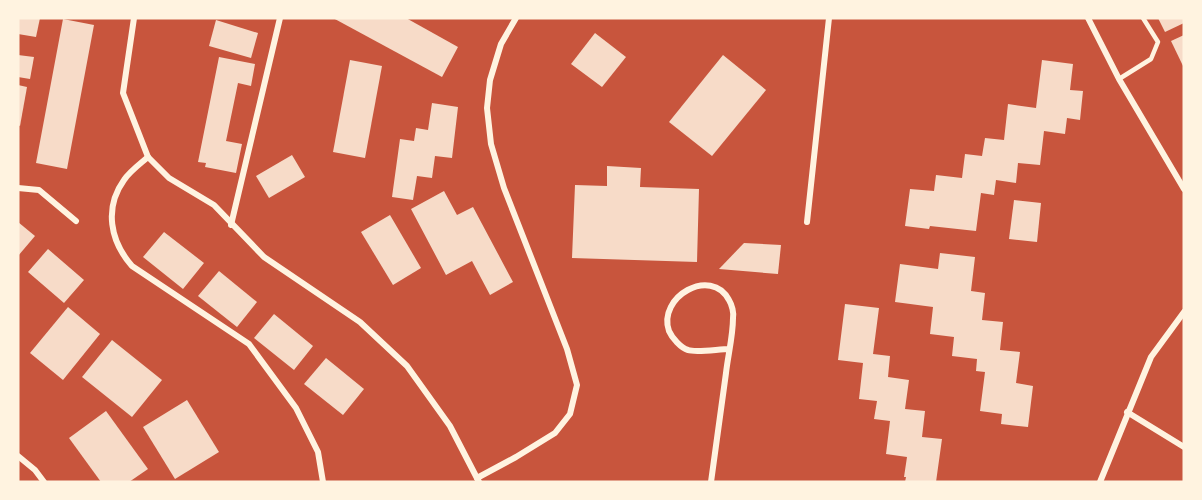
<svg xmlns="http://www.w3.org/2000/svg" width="1202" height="500" viewBox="0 0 1202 500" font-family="'Titillium Web',sans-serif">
	<rect width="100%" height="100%" fill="#c8553d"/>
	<g fill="#f7dbc8">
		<polygon points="18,18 40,18 36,37 18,34"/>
		<polygon points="333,18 406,18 458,47 442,77"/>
		<polygon points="1158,18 1184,18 1184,23 1165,32"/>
		<polygon points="63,19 94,25 67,169 36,163"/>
		<polygon points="216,20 258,33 251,58 209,46"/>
		<polygon points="595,33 626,57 602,87 571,64"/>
		<polygon points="1184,35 1184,68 1171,41"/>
		<polygon points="18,55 34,57 30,79 18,77"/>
		<polygon points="723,55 766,90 712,156 669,122"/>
		<polygon points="219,57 255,64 251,86 238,83 226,141 242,144 236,173 205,167 206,163 198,162"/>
		<polygon points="350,60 382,66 365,158 333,152"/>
		<polygon points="1042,60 1073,64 1070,90 1083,91 1080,120 1067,118 1065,134 1044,131 1040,165 1018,163 1016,183 996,180 994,195 981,193 976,231 930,226 929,229 905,226 910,189 934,191 936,175 962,178 965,154 982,156 985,138 1004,140 1008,104 1036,108"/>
		<polygon points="18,85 27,87 20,126 18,125"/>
		<polygon points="432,103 458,107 452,158 435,156 432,178 417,176 413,200 392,197 400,139 414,141 416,128 428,130"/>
		<polygon points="292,155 305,177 269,198 256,176"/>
		<polygon points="607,166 641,168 640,187 699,189 697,262 572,258 575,185 607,186"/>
		<polygon points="444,191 457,215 473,207 513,282 490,295 472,261 446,275 411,209"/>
		<polygon points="1014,200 1041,203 1037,242 1009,239"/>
		<polygon points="390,215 421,268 393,285 361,232"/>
		<polygon points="18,222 35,236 18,256"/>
		<polygon points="164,232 204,263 183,289 143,257"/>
		<polygon points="744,243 781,245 778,274 719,269"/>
		<polygon points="48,249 84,280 64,303 28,272"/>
		<polygon points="940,253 975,257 971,291 985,293 982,320 1003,322 1000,350 1020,352 1016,383 1033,386 1028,427 1001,424 1002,414 980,411 985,372 976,371 977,359 952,356 954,337 930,334 933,307 895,302 900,264 938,269"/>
		<polygon points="219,271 257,302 237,327 198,296"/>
		<polygon points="845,304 879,308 873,354 890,356 888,377 909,380 905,409 925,411 922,437 942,439 936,482 905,482 906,477 904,477 907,457 886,454 890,421 874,419 877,401 859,399 863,363 838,360"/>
		<polygon points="68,307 100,334 63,380 30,353"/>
		<polygon points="274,314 313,346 294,370 254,338"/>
		<polygon points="112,340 162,380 132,417 82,377"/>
		<polygon points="326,358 364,389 343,415 304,384"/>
		<polygon points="187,400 219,452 175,479 143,427"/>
		<polygon points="106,411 148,469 129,482 101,482 69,438"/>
	</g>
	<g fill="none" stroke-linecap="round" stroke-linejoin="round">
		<polyline stroke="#fff3e0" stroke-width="4.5" points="1119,79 1151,59 1158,42 1143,18"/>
		<g stroke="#fff3e0" stroke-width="6">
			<polyline points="134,18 123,93 148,157 169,178 214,205 264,257 360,322 407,366 450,426 479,482"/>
			<polyline points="1088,18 1119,79 1184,189"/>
			<path d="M148,157c-8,7 -18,14 -24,23 -20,28 -14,61 8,86l117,78 47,64 22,44 5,30"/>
			<polyline points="18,188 39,190 76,221"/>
			<polyline points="807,222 829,18"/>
			<polyline points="231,225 280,18"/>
			<polyline points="1127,412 1184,447"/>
			<polyline points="18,456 35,470 44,482"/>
			<polyline points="477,478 516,457 555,433 570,414 577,385 567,349 504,188 491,144 487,108 490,80 501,44 516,18"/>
			<path d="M711,482c5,-36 10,-73 15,-109 2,-18 7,-37 7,-55 1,-5 -1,-13 -4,-18 -18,-34 -72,-3 -60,31 3,7 12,17 19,19 8,3 31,-1 41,-1"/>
			<polyline points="1100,482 1151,357 1184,312"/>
		</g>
	</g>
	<rect width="1202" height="500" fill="none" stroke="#fff3e0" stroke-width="39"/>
</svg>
